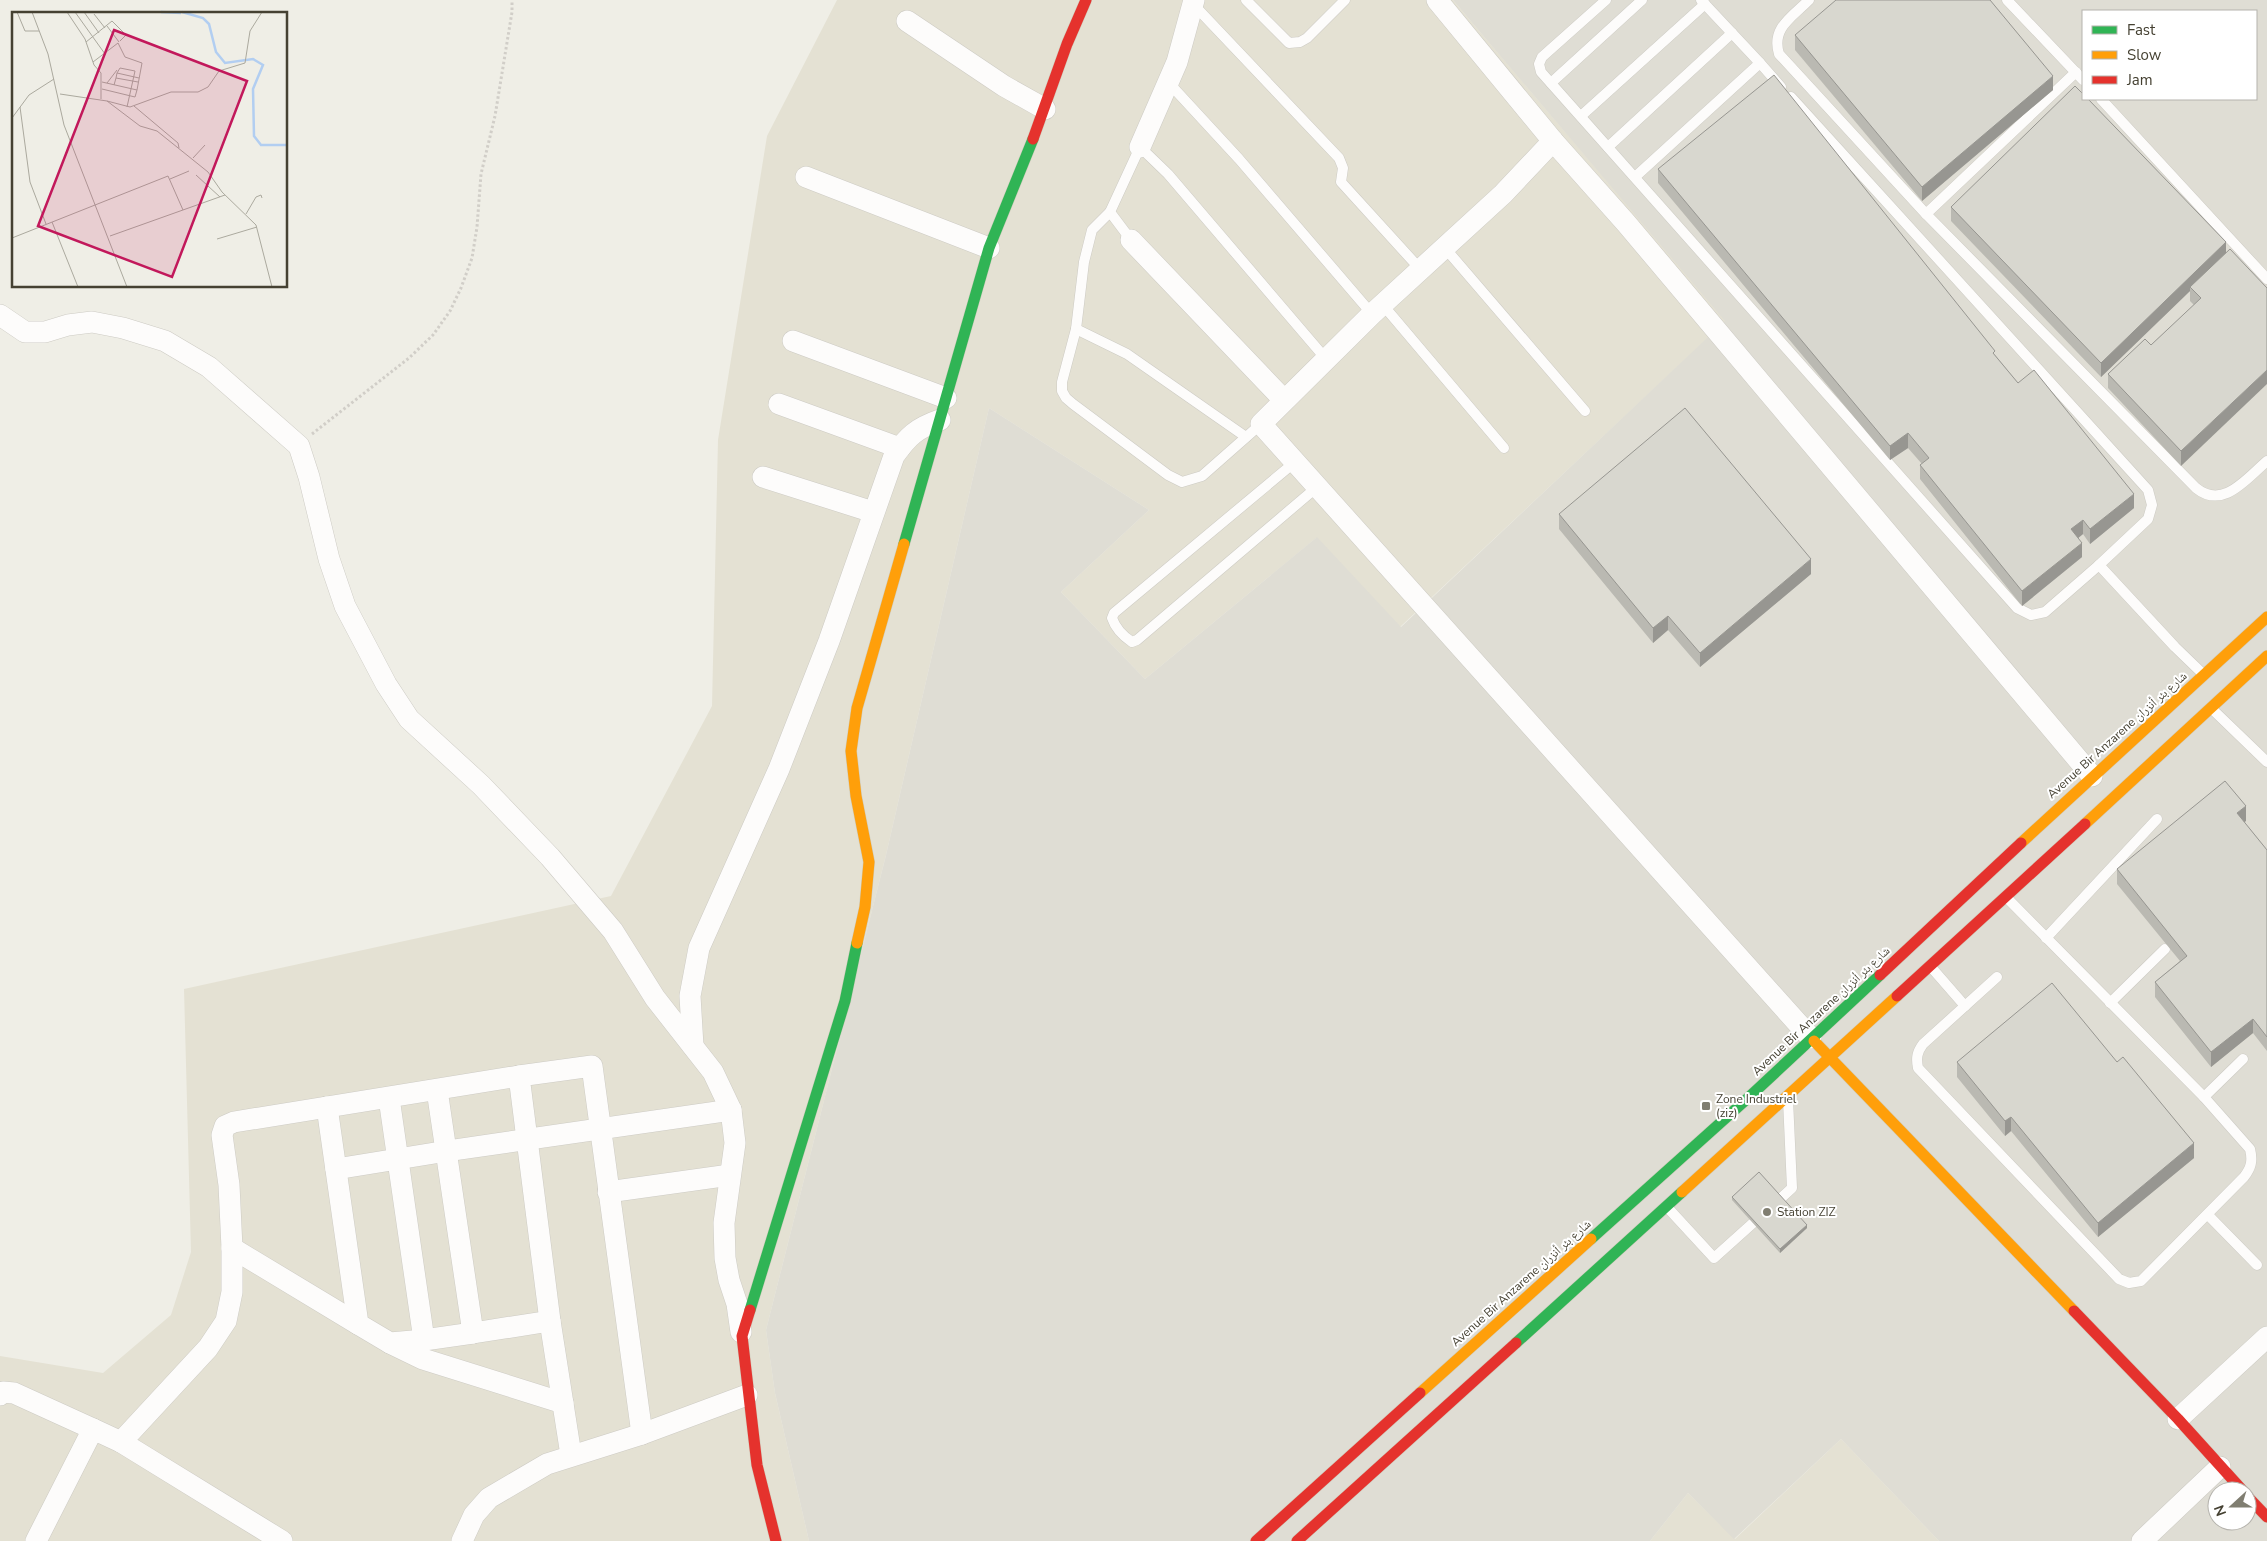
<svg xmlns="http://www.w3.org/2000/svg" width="2267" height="1541" viewBox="0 0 2267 1541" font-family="'Nunito Sans','Noto Naskh Arabic',sans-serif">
	<rect width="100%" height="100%" fill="#efeee6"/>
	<g fill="#e4e1d3">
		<polygon points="837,0 1453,0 1726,321 1400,627 1316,538 1145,679 1061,592 1149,510 989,408 886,855 766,1330 775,1393 809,1541 0,1541 0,1356 103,1373 171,1315 191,1252 184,989 611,896 712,706 718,440 767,136"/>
		<polygon points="1841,1439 1939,1541 1650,1541 1688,1493 1735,1539"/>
	</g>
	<path fill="#dfddd4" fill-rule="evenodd" d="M1453,0h814v1541h-328l-98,-102 -107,100 -46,-46 -38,48h-841l-34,-148 -9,-63 120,-475 103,-447 160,102 -88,82 84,87 172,-142 84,90 324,-306zM2083,11h173v88h-173zM2217,1491h30v30h-30z"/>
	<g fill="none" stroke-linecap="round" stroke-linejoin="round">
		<defs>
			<g id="lane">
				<polyline points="1246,0 1289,43 1300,42 1307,38 1345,0"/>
				<polyline points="1606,0 1542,57 1539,64 1541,72 2017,608 2031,615 2045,612 2099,565"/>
				<path d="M1809,0c-17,17 -38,28 -30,54l147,160 270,274c27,22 50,-9 71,-27"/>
				<polyline points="2007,0 2083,80"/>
				<polyline points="1193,4 1339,158 1343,168 1341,182 1421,270"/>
				<polyline points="1760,63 1781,87"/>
				<polyline points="1168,82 1239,159 1372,314"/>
				<polyline points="1551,83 1642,0"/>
				<polyline points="1791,97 2148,490 2152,505 2148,519 2099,565 2175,647 2203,674"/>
				<polyline points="2101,99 2267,279"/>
				<polyline points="1581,116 1705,4"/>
				<polyline points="1608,147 1732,33"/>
				<polyline points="1635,177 1760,63 1701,0"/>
				<polyline points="1110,212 1131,240"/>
				<polyline points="1926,214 2076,72"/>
				<polyline points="1445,248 1585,411"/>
				<polyline points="1383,305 1504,448"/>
				<polyline points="1076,329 1127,354 1246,437"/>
				<polyline points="1261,424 1202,476 1182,482 1168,475 1073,404 1066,398 1062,391 1062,382 1076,329 1084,262 1092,230 1110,212 1140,147 1168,174 1326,359"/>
				<path d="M1295,462l-181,151 -2,5c3,9 11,18 20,24l5,-2 180,-153"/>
				<polyline points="2211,708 2267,762"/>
				<polyline points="2046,938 2157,819"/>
				<polyline points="1931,967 1965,1006"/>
				<path d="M1997,977l-74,67c-6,8 -7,14 -5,24l201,211 10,4 12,-2 103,-104c7,-9 9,-16 6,-28l-46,-52 -198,-200"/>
				<polyline points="2110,1003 2165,949"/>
				<polyline points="2204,1097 2243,1059"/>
				<polyline points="1780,1199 1792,1188 1788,1100"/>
				<polyline points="1667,1207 1714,1258 1753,1223"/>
				<polyline points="2208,1215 2257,1265"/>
			</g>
			<g id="street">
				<polyline points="1437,0 1553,141 1626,223 2092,776"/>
				<polyline points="907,21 1004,86 1045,109"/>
				<polyline points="1553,141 1503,194 1372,314 1261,424 1811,1038"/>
				<polyline points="1140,147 1177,62 1194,0"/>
				<polyline points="806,177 989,248"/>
				<polyline points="1131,240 1283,399"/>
				<polyline points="0,315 25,332 45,332 68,325 92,322 123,328 165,341 209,367 299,446 309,477 329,559 345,606 386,684 409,719 481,785 550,857 613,931 655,998 713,1072 731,1110 735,1143 724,1223 725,1258 729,1280 737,1304 741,1332"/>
				<polyline points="793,341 946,398"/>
				<polyline points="779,404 900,448"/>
				<polyline points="763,477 873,512"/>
				<path d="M693,1046l-3,-50 9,-48 80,-179 50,-128 65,-185c14,-20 23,-28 46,-36"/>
				<polyline points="437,1090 473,1333 550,1321"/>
				<polyline points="389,1098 424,1340 473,1333"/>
				<polyline points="327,1107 358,1324 390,1343 424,1340"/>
				<polyline points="336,1169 447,1151 731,1110"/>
				<polyline points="608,1192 730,1175"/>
				<polyline points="232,1248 358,1324"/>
				<polyline points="390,1343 423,1359 563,1403"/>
				<polyline points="0,1395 3,1392 14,1393 93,1429"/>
				<polyline points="2178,1419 2267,1337"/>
				<polyline points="571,1455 550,1321 519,1076 592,1066 642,1434"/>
				<polyline points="36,1541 93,1429 121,1442"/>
				<polyline points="282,1541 121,1442 208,1348 226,1321 232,1292 232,1248 229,1185 222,1135 225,1126 234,1122 519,1076"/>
				<polyline points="462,1541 474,1515 489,1498 547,1464 642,1434 747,1395"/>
				<polyline points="2142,1541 2220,1467"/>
			</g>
			<g id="fast">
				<polyline points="904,544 989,248 1033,139"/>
				<polyline points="1591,1239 1748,1098 1880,975"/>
				<polyline points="750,1310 845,1001 857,943"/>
				<polyline points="1516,1343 1682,1192"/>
			</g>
			<g id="slow">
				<polyline points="2085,824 2267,656"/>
				<polyline points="2021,843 2267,617"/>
				<polyline points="857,943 865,907 869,862 856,796 851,751 857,708 904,544"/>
				<polyline points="1814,1041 2074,1311"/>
				<polyline points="1682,1192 1897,996"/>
				<polyline points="1420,1393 1591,1239"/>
			</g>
			<g id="jam">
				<polyline points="1033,139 1067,44 1086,0"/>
				<polyline points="1880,975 2021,843"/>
				<polyline points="1897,996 2085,824"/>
				<polyline points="750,1310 742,1336 757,1465 776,1541"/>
				<polyline points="2074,1311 2178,1419 2243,1491"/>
				<polyline points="2247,1496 2267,1517"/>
				<polyline points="1256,1541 1420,1393"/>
				<polyline points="1297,1541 1516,1343"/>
			</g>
		</defs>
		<use href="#lane" stroke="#cdcbc4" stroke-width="11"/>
		<use href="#street" stroke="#cdcbc4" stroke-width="22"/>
		<use href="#fast" stroke="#cfccbc" stroke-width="12"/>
		<use href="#slow" stroke="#cfccbc" stroke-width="12"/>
		<use href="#jam" stroke="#cfccbc" stroke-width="12"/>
		<polyline stroke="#d1cec8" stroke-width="3" stroke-dasharray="2.5 2.5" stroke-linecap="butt" points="312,434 409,358 433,335 450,311 461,288 472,258 477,227 481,174 495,116 512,12 512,0"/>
		<use href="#lane" stroke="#fdfcfb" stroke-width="10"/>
		<use href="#street" stroke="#fdfcfb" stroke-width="21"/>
		<use href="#fast" stroke="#30b455" stroke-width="11"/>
		<use href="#slow" stroke="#ff9f0a" stroke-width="11"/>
		<use href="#jam" stroke="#e5322d" stroke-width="11"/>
	</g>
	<g fill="#bab9b2">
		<polygon points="1795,35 2053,90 1922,201 1795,50"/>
		<polygon points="1658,169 1995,355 2018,383 2134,508 2090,544 2083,534 2078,538 2082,557 2022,606 1920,479 1920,465 1922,464 1908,448 1890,460 1658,183"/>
		<polygon points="1951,207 2226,242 2181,466 2108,388 2108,374 2151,345 2194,305 2190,301 2190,291 2101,377 1951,221"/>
		<polygon points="1559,514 1811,574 1700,667 1668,630 1653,643 1559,529"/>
		<polygon points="2246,821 2244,822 2267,850 2267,1051 2253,1033 2211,1067 2155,997 2155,982 2180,961 2117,884 2117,869"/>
		<polygon points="1957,1062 2194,1158 2098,1237 2011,1131 2005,1136 1957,1077"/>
		<polygon points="1732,1197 1807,1228 1780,1253 1732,1200"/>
	</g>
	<g fill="#979691">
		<polygon points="2053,76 2053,90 1922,201 1922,187"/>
		<polygon points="2226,242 2226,256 2190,287 2190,291 2101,377 2101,363"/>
		<polygon points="2267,370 2267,384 2181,466 2181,451"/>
		<polygon points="1908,433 1908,448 1890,460 1890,446"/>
		<polygon points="2134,494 2134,508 2090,544 2090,529"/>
		<polygon points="2083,520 2083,534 2071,544 2071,529"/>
		<polygon points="2082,543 2082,557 2022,606 2022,591"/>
		<polygon points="1811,559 1811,574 1700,667 1700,653"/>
		<polygon points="1668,616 1668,630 1653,643 1653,628"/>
		<polygon points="2246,806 2246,821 2237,828 2237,813"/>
		<polygon points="2253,1019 2253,1033 2211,1067 2211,1052"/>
		<polygon points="2011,1117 2011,1131 2005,1136 2005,1121"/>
		<polygon points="2194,1143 2194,1158 2098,1237 2098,1223"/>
		<polygon points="1807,1225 1807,1228 1780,1253 1780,1249"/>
	</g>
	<g fill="#d8d7cf" stroke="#979691">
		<polygon points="1836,0 1990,0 2053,76 1922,187 1795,35"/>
		<polygon points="1774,75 1995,351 1993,353 2018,383 2034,370 2134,494 2090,529 2083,520 2071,529 2082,543 2022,591 1920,465 1929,458 1908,433 1890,446 1658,169"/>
		<polygon points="2075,86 2083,94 2083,99 2088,99 2226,242 2101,363 1951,207"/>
		<polygon points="2230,249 2267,288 2267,370 2181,451 2108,374 2145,339 2151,345 2201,298 2190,287"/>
		<polygon points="1685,408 1811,559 1700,653 1668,616 1653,628 1559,514"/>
		<polygon points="2225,781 2246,806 2237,813 2267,850 2267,1037 2253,1019 2211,1052 2155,982 2187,956 2117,869"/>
		<polygon points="2052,983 2117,1062 2123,1057 2194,1143 2098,1223 2011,1117 2005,1121 1957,1062"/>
		<polygon points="1759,1172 1807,1225 1780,1249 1732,1197"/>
	</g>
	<g fill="#807e71" stroke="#fff" stroke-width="2">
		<rect x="1701" y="1101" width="10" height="10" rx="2.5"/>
		<circle cx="1767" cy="1212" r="5"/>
	</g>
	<g text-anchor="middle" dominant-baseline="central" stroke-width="4" stroke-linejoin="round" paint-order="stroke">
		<g font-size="12" fill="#454132" stroke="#fff">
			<text transform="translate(2117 735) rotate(-42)">Avenue Bir Anzarene شارع بئر أنزران</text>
			<text transform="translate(1821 1011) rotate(-43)">Avenue Bir Anzarene شارع بئر أنزران</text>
			<text transform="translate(1521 1283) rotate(-42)">Avenue Bir Anzarene شارع بئر أنزران</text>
		</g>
		<g font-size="12" fill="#454132" stroke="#fff" text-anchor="start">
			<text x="1716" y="1099">Zone Industriel<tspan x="1716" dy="14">(ziz)</tspan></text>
			<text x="1777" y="1212">Station ZIZ</text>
		</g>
	</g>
	<g transform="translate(12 12)">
		<rect width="275" height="275" fill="#efeee6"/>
		<path fill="none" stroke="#b2cef1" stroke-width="2.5" d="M149,0l20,1M170,0l21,6 6,6 7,28 9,11 28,-4 10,6 -10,24 1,47 7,9h26"/>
		<path fill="none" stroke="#aba99e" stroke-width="1" d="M5,0l8,19h14M20,0l16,42 16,71 63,162M55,0l18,27 9,26 7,8v26M63,0l30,42M72,0l15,21M82,2l11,14M95,14l12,16M74,30l26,-21 14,14 -6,6M81,50l25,-19 7,14 17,6 -5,27M105,61l3,-5 15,3M104,66l1,-5 22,5M95,71l10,-13M102,73l2,-7 22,4M90,77l33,8 2,-7 -35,-8M48,82l47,7 33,25 17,5 51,41 14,20 34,33 16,62M95,89l23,6 41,-15h27l10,-5 11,-16 26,-8 5,-32 12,-19M122,94l44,37 1,5M8,95l10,75 16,42M115,95l8,-36M0,106l17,-23 25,-16M181,146l12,-13M184,163l24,22M158,167l19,-8M234,202l10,-17 5,-2 1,3M40,210l26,65M98,224l115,-41M0,226l156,-62 15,34M205,227l40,-12"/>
		<path fill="#c2185b" fill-opacity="0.15" stroke="#c2185b" stroke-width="2.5" d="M102,18l133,51 -75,196 -134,-51z"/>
		<rect width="275" height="275" fill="none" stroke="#454132" stroke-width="2.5"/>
	</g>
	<rect x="2082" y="10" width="175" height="90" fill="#ffffff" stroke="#b5b3ad"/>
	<rect x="2092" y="26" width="25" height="8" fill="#30b455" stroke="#b5b3ad"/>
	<text x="2127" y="35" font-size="15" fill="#454132">Fast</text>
	<rect x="2092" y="51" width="25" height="8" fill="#ff9f0a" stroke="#b5b3ad"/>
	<text x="2127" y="60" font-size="15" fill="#454132">Slow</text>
	<rect x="2092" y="76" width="25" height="8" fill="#e5322d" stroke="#b5b3ad"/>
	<text x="2127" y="85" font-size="15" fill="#454132">Jam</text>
	<g transform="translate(2232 1506) rotate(249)"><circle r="24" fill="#ffffff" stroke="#b5b3ad"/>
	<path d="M0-4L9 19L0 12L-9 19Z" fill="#807e71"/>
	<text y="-8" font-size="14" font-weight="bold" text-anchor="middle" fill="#454132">N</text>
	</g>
</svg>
